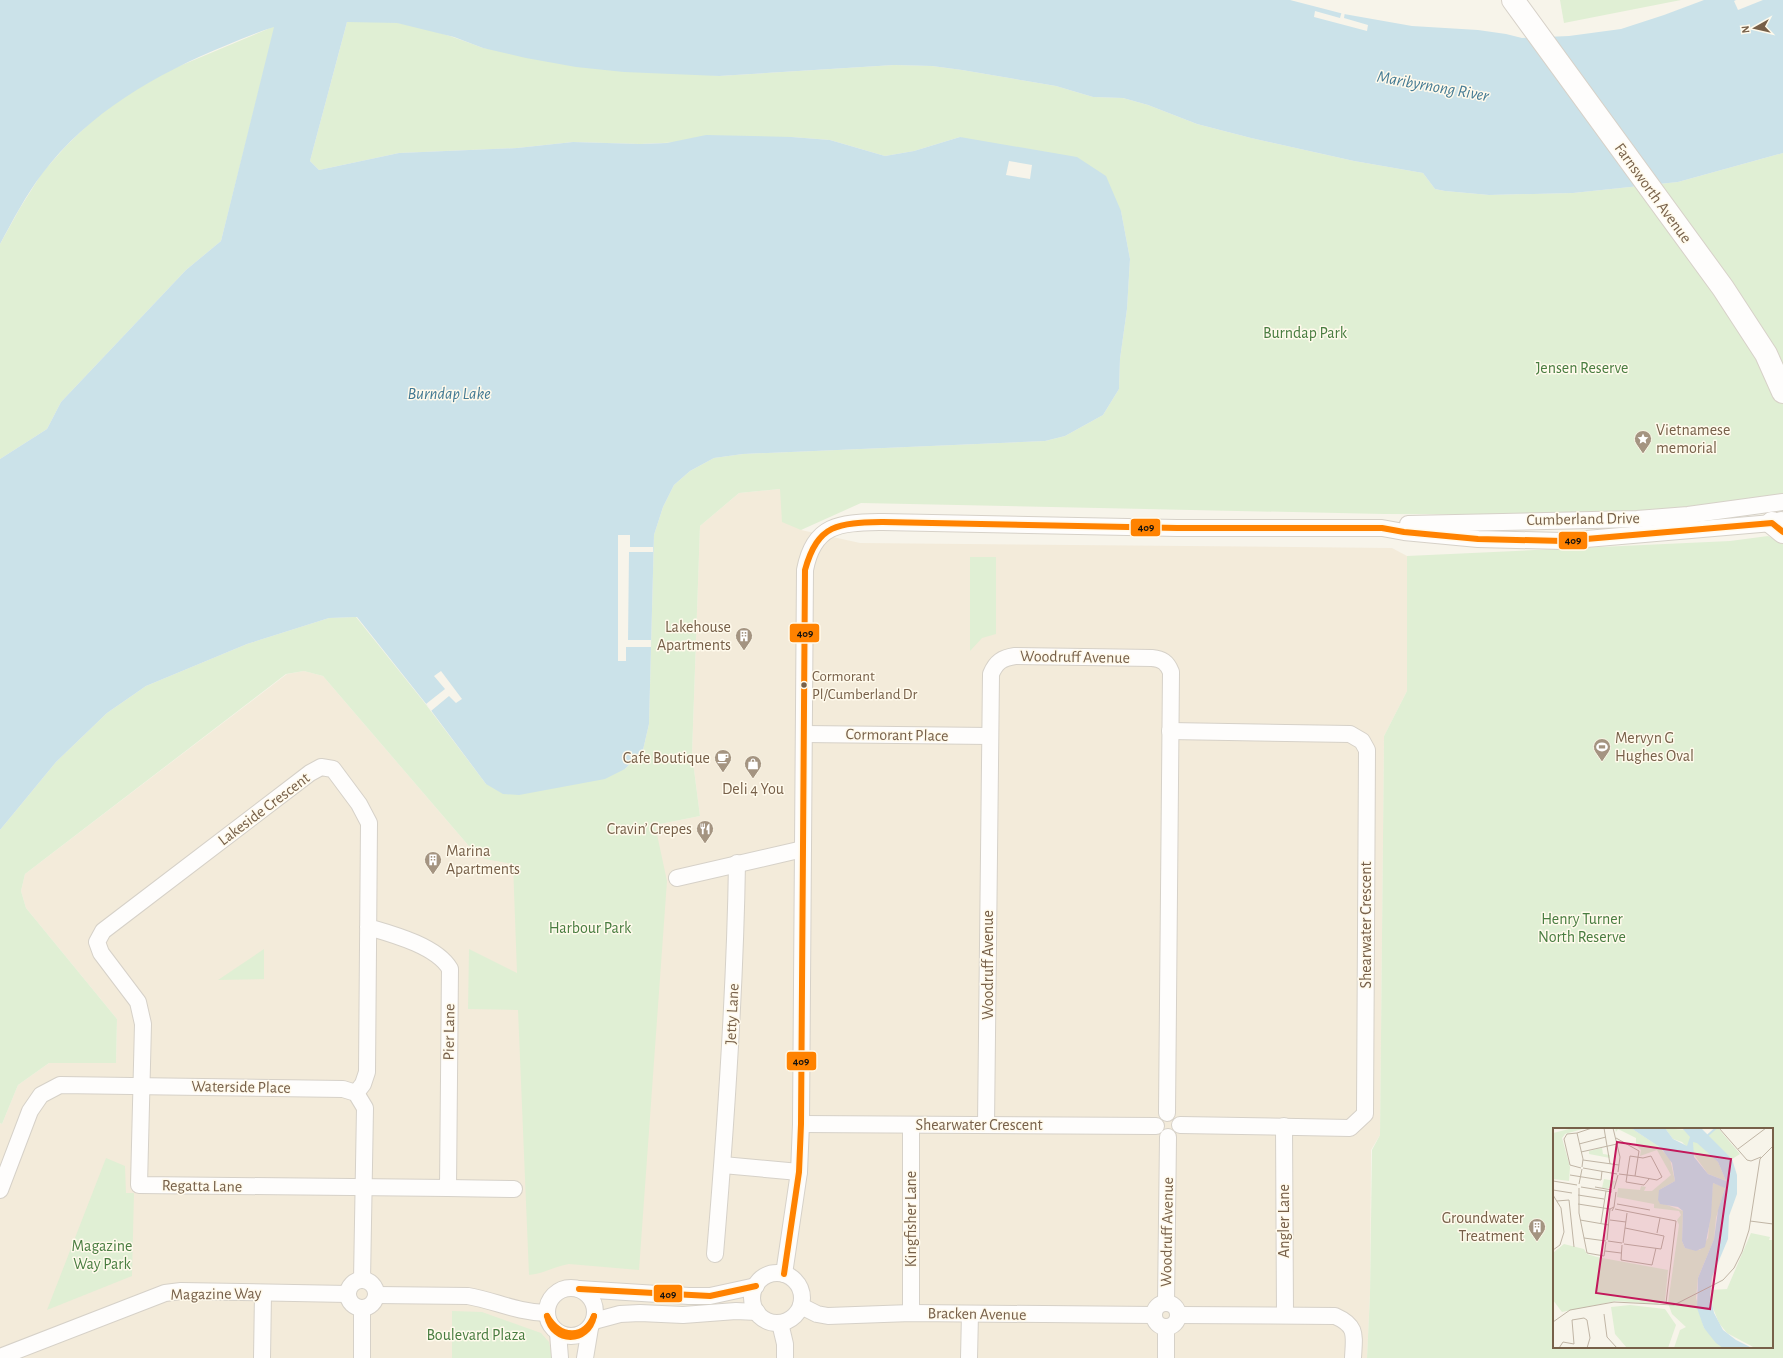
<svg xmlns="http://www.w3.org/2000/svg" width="1783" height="1358" viewBox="0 0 1783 1358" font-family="'Alegreya Sans',sans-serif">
	<rect width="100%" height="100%" fill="#f7f4ea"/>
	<polygon fill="#f3ebda" points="781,489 801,530 860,543 1392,548 1407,556 1407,691 1384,736 1380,1135 1371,1150 1370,1294 1367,1358 0,1358 0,1123 2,1124 18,1085 49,1063 116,1063 117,1019 26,908 21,891 25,874 287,674 304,671 323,676 468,845 657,833 655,825 700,816 692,754 700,526 739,493"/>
	<g fill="#e0efd4" fill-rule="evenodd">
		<polygon points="1560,0 1681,0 1564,23"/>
		<path d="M355,21c14,1 29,0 43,2 29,5 57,14 85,25l236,28 175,-11 38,1 30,4 94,16 37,11 30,1 25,7 49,19 54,14 103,23 69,12 12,16 10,2 44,4 84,-2 105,-11 105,-29v342l-147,20 -252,-1 -523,-11 -60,27 -19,-8 -2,-33 -41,4 -39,33 -8,228 8,62 -45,9 12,56 -28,389 -70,-6c-14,2 -26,10 -40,11l-11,-265 -50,-1 1,-60 48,24 -4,-109 -28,-5 -17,-14 -145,-169 -19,-5 -18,3 -261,200 -4,17 5,17 91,111 -1,44h-67l-31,22 -16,39 -2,-1v-293l56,-68 51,-49 39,-27 101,-42 82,-26 27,-1 68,85 62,82 139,-15 18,-19 6,-26 5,-189 9,-28 11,-22 16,-14 24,-13 29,-4 302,-13 20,-5 38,-21 16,-26 1,-30 7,-50 3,-50 -9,-48 -161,-74 -46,14 -29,5 -55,-16 -38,-3 -152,7 -67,-2 -56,6 -118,5 -80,17 -9,-9 37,-139z"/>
		<polygon points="275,26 221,241 186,270 61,402 47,429 0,459 0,244 20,208 42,173 66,146 97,116 133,91 170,70"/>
		<path d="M1768,536l15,8v814h-416l3,-64 2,-144 8,-15 4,-399 23,-45v-135l323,-15zM1554,1129h218v218h-218z"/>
		<polygon points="970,557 996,557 996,634 982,638 970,651"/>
		<polygon points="264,949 264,979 218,980"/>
		<polygon points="106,1158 125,1166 126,1193 134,1193 132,1276 47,1310"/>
		<polygon points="452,1311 482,1312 541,1333 549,1342 552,1358 452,1358"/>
	</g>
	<path fill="#cbe2e9" d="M0,0h1290l54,14 68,12 66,4 28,4 16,4 47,-2 52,-7 43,-14 40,-15h79v153l-105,29 -105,11 -84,2 -44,-4 -10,-2 -12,-16 -69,-12 -103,-23 -54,-14 -49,-19 -25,-7 -30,-1 -37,-11 -94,-16 -30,-4 -38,-1 -175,11 -95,-4 -48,-5 -50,-9 -43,-10 -29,-11 -57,-14 -50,-1 -37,139 9,9 80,-17 118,-5 56,-6 67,2 27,-1 39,-8 86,2 38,3 55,16 29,-5 46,-14 117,20 29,19 15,35 9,48 -3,50 -7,50 -1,30 -16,26 -38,21 -20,5 -302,13 -29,4 -24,13 -16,14 -11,22 -9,28 -5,189 -6,26 -18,19 -20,10 -86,16 -16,-1 -17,-10 -59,-79 -70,-88 -28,1 -82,26 -101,42 -39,27 -51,49 -56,68v-371l47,-30 14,-27 125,-132 35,-29 53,-214c-16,5 -32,12 -47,18 -71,29 -138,67 -185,129 -16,21 -29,46 -42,70z"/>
	<g fill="#f7f4ea">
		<polygon points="1736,0 1763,0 1738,10 1734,1"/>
		<polygon points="1315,11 1340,18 1342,11 1345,12 1344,18 1368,25 1367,31 1314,17"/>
		<polygon points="1009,161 1032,165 1030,179 1006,175"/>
		<polygon points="618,535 630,535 630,547 653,547 653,552 629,552 628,640 651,640 651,647 626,647 626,661 618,661"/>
		<polygon points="441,671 462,699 456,703 449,696 431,711 426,704 445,689 434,676"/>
	</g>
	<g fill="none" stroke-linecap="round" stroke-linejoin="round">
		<defs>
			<g id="minor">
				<polyline points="1408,524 1637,519 1688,515 1783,502"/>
				<polyline points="1170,731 1350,734 1362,741 1367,750 1365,1114 1350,1128 1180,1125"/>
				<polyline points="804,734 990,736"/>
				<polyline points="677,878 803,849"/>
				<path d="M356,1093l7,-9 4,-12 2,-249 -10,-19 -26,-35 -12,-2 -11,6 -207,158 -6,11 4,11 37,49 5,22 -4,161 309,3 2,-219c-13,-23 -58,-35 -82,-42"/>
				<polyline points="801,1124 1156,1126"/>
				<polyline points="911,1125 911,1313"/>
				<path d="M986,1125l5,-451c5,-12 11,-16 24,-18l137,2c10,1 15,4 19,14l-4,441"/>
				<polyline points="1284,1126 1285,1315"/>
				<polyline points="723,1165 799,1172"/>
				<polyline points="448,1188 514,1189"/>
				<polyline points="0,1190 30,1111 41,1095 60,1085 343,1089 356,1093 365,1108 362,1280"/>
				<path d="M715,1254c11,-130 20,-260 22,-391"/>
				<circle cx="777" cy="1298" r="25"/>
				<path d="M784,1274l15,-102 2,-48 4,-554c9,-48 37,-47 78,-48l294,6h205l22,4 74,7 85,2 209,-18 9,-3"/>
				<circle cx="362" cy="1294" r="14"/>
				<circle cx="571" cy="1312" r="24"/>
				<polyline points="579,1289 689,1296 710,1296 756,1286"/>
				<path d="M376,1295l92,1c28,5 48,16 78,17"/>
				<polyline points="1166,1303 1168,1137"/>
				<circle cx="1166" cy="1315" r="12"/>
				<polyline points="801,1306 817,1314 828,1316 911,1313 1154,1315"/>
				<path d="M1178,1315l157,1c23,10 19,20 18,42"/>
				<polyline points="594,1321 620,1314 640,1313 683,1315 736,1311 757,1312"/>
				<polyline points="780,1323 785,1344 785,1358"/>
				<polyline points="558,1333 560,1358"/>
				<polyline points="0,1357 165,1293 181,1291 348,1294"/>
				<polyline points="262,1358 263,1293"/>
				<polyline points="362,1358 362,1308"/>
				<polyline points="585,1358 590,1328"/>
				<polyline points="969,1358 970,1314"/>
				<polyline points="1166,1358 1166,1327"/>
			</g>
			<g id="secondary">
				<polyline points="1513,0 1723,288 1766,354 1783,392"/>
				<polyline points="1772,523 1783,532"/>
			</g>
		</defs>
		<use href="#minor" stroke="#d6d1c8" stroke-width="18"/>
		<use href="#secondary" stroke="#d7d1c8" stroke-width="24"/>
		<use href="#minor" stroke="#fefdfc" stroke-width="16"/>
		<use href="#secondary" stroke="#fefdfc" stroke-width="22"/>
		<defs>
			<g id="bus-1">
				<path d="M784,1274l15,-102 2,-48 4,-554c13,-47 34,-47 78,-48l294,6h205l22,4 74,7 85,2 209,-18 11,9"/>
				<polyline points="579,1289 710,1296 756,1286"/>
				<path d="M547,1316c13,22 37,24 47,0"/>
				<path d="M547,1316c6,28 41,28 47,0"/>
			</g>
		</defs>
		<use href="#bus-1" stroke="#fffaec" stroke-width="9"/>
		<use href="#bus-1" stroke="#ff8200" stroke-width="6"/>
	</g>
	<defs>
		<symbol id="sight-pin" viewBox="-11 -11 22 30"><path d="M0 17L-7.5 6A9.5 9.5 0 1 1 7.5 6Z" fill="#a49481" stroke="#fffaec"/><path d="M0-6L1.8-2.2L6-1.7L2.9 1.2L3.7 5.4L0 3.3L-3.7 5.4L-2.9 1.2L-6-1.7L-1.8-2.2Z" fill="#fff"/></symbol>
		<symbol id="building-pin" viewBox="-11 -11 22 30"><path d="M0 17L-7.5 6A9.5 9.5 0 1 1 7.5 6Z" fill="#a49481" stroke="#fffaec"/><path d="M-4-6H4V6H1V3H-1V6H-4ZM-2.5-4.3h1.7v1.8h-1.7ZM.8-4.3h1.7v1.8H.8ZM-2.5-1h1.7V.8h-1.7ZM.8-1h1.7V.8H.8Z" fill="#fff"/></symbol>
		<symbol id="stadium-pin" viewBox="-11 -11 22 30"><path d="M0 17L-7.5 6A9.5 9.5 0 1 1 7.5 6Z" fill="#a49481" stroke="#fffaec"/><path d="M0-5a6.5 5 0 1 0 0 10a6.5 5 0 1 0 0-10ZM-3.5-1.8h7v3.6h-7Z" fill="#fff"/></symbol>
		<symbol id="cafe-pin" viewBox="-11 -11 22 30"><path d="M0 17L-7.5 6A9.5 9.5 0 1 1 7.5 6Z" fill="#a49481" stroke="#fffaec"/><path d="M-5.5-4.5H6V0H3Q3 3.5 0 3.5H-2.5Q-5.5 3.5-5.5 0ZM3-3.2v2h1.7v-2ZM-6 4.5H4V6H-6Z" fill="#fff"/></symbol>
		<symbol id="shop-pin" viewBox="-11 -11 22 30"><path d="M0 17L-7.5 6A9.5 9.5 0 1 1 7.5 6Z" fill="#a49481" stroke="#fffaec"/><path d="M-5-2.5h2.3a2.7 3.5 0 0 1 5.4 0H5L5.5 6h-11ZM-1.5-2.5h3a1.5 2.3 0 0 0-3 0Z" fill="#fff"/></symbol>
		<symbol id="restaurant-pin" viewBox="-11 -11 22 30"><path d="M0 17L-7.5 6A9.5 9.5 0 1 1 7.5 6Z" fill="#a49481" stroke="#fffaec"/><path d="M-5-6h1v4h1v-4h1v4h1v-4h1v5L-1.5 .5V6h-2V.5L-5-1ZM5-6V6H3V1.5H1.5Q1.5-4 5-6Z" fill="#fff"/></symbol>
	</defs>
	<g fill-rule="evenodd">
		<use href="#sight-pin" x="1633" y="429" width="20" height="27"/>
		<use href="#building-pin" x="734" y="626" width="20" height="27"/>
		<use href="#stadium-pin" x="1592" y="737" width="20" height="27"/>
		<use href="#cafe-pin" x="713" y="748" width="20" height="27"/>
		<use href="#shop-pin" x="743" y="754" width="20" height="27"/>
		<use href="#restaurant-pin" x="695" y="819" width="20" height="27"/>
		<use href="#building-pin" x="423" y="850" width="20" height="27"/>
		<use href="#building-pin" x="1527" y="1217" width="20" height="27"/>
	</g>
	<circle fill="#776049" stroke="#fffaec" stroke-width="1.5" cx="804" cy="685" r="3.5"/>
	<g text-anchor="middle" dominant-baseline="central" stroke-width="3" stroke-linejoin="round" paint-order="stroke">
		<g font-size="15" fill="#776049" stroke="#fffaec" text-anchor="start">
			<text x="812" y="676">Cormorant<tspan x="812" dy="18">Pl/Cumberland Dr</tspan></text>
		</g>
		<g font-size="16" fill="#776049" stroke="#fffaec">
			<text transform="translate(1653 193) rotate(54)">Farnsworth Avenue</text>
			<text transform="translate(1583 519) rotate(-1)">Cumberland Drive</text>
			<text transform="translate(1075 657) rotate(1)">Woodruff Avenue</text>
			<text transform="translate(897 735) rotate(1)">Cormorant Place</text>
			<text transform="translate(264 809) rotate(-37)">Lakeside Crescent</text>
			<text transform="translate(1366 925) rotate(-90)">Shearwater Crescent</text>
			<text transform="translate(988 965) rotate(-90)">Woodruff Avenue</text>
			<text transform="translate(732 1014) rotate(-87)">Jetty Lane</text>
			<text transform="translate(449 1032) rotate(-89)">Pier Lane</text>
			<text transform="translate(241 1087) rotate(1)">Waterside Place</text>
			<text x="979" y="1125">Shearwater Crescent</text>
			<text transform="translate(202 1186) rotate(1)">Regatta Lane</text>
			<text transform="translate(911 1219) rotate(-90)">Kingfisher Lane</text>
			<text transform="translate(1284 1221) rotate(-90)">Angler Lane</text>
			<text transform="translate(1167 1232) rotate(-89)">Woodruff Avenue</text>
			<text transform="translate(216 1294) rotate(-1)">Magazine Way</text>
			<text transform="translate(977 1314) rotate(1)">Bracken Avenue</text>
		</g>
		<g font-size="16" fill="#497d40" stroke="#fffaec">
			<text x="1305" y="333">Burndap Park</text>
			<text x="1582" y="368">Jensen Reserve</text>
			<text x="1582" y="919">Henry Turner<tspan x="1582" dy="18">North Reserve</tspan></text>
			<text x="590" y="928">Harbour Park</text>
			<text x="102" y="1246">Magazine<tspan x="102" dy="18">Way Park</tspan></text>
			<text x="476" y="1335">Boulevard Plaza</text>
		</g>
		<g font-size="16" fill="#776049" stroke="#fffaec" text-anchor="end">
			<text x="1656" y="430" text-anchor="start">Vietnamese<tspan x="1656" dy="18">memorial</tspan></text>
			<text x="731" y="627">Lakehouse<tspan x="731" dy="18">Apartments</tspan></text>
			<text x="1615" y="738" text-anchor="start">Mervyn G<tspan x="1615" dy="18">Hughes Oval</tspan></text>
			<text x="710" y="758">Cafe Boutique</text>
			<text x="753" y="789" text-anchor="middle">Deli 4 You</text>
			<text x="692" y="829">Cravin’ Crepes</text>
			<text x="446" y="851" text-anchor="start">Marina<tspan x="446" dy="18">Apartments</tspan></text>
			<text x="1524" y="1218">Groundwater<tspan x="1524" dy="18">Treatment</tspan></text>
		</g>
		<g font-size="17" font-style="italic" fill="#447a93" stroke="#fffaec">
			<text transform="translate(1433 86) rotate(10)">Maribyrnong River</text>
			<text x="449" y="393">Burndap Lake</text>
		</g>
	</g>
	<g transform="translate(1553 1128)">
		<rect width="220" height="220" fill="#f7f4ea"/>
		<path d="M20,0h13l-21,6 -3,4 8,29 -1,14 -16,-2v-46zM62,0h16l27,18 12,13 5,22 -16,9v12l24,9 -1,30 3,7 15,2 8,-12 5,-55 12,4 -9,31 -2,21 -16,39 -2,20 8,30 21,20h-51l6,-18 6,-3 -14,-13 -4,-11 11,-78 -2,-5 4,-5 -2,-4 -25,-3v-4l-37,-7 1,-9 22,2 1,-4 5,1 -2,4h8l19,-16 -14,-25 -17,6 1,-6 -5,-5v-7l-18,-9 -2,3zM112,0l19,2 34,32 8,19 -18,-7 -16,-22 -10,-10 -9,-3zM163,0h2l22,26 -8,5 -25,-23zM49,20l1,6 7,1v3l-21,-4v-3zM51,51l11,2 -3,7h-10zM198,105l19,4 -1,3h4v108h-18l-28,-15 -8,-10 -6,-15 -2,-18 16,-1zM11,116l20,5 3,5 10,3 71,13 -3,31 -8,3 -41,-3 -54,11 -9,-12v-47zM77,177l35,4 11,16 -8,23h-41l-12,-14 -4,-27z" fill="#e0efd4"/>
		<path d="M78,0h34l8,11 14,7 3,-9 -8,-9h19l31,31 5,16v19l-8,22 -1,23 -16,38 -2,18 4,18 9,17 13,10 16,8h-29l-7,-5 -12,-15 -7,-20 1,-30 16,-39 4,-29 7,-22 -12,-5 -2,33 -6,31 -9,4 -11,-3 -3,-7 1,-30 -5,-4 -18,-3 -2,-4 1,-10 16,-9 -3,-18 -11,-15zM140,14l4,1 21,19 8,19 -18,-7 -14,-17z" fill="#cbe2e9" fill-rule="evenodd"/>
		<path fill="none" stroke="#cbe2e9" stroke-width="2" d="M154,8l9,-8"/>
		<path fill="none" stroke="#c0b5a5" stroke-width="1" d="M51,0l6,36M60,0l7,29 -2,15M166,0l28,32 4,1 10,-4M24,5l-10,1 -3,5 6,26 11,3M63,10l23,13 -4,25 -16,-2M26,16l27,-7M185,21l28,-21M28,24l36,-8M30,32l36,5M29,39l1,-8 -6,-26 15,-5M30,40l34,6M17,47l31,5 1,-9M82,48l22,4 5,-3 -11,-21 -8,2 -13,-2 -4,26 18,3 5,-6M0,53l24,4M26,56l3,-15M28,59l31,5M42,59l17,3M26,60v25l8,40 17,3 2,-14M61,61l4,-14M0,62l19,3M0,67l8,13 3,24 -4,13 -7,5M25,67l26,4M4,73l12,-1 5,47M25,76l32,5M64,76l33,6M61,79l2,-15M62,81l61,12 -10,82M27,92l29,5M57,92l16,2M197,93l23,3M48,95l5,-32M104,105l3,-15M31,110l22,3M54,112l3,-31 4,-2 -2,4M55,113l14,2M70,115l4,-30M71,116l37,5 3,-13 -39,-8M69,117l-1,15 31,5 4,-17M52,123l16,2M51,186l3,23 10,11M0,194l17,-12 44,-8 60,3 49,-25 11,-12 8,-16 7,-22 11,-71 13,-13M6,220l4,-6 11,2 -2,-24 12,-2 3,2 3,18 -3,10"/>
		<path fill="#c2185b" fill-opacity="0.15" stroke="#c2185b" stroke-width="2" d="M64,14l114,17 -21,150 -114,-16z"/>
		<rect width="220" height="220" fill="none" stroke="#776049" stroke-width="2"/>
	</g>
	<g stroke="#fffaec" stroke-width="1.5">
		<rect x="1130" y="518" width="31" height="19" rx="4" fill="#ff8200"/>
		<rect x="1558" y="531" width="30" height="19" rx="4" fill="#ff8200"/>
		<rect x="789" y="623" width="31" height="20" rx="4" fill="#ff8200"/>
		<rect x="786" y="1051" width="31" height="20" rx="4" fill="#ff8200"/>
		<rect x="653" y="1284" width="30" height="19" rx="4" fill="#ff8200"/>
	</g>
	<g font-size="11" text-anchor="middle" font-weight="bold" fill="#111">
		<text x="1146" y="531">409</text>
		<text x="1573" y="544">409</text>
		<text x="805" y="637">409</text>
		<text x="801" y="1065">409</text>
		<text x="668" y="1298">409</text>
	</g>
	<g transform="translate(1755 28) rotate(262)" stroke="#fffaec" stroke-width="3" paint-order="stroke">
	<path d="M0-3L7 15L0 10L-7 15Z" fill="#776049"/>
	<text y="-6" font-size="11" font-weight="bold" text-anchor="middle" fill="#776049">N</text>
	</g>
</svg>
